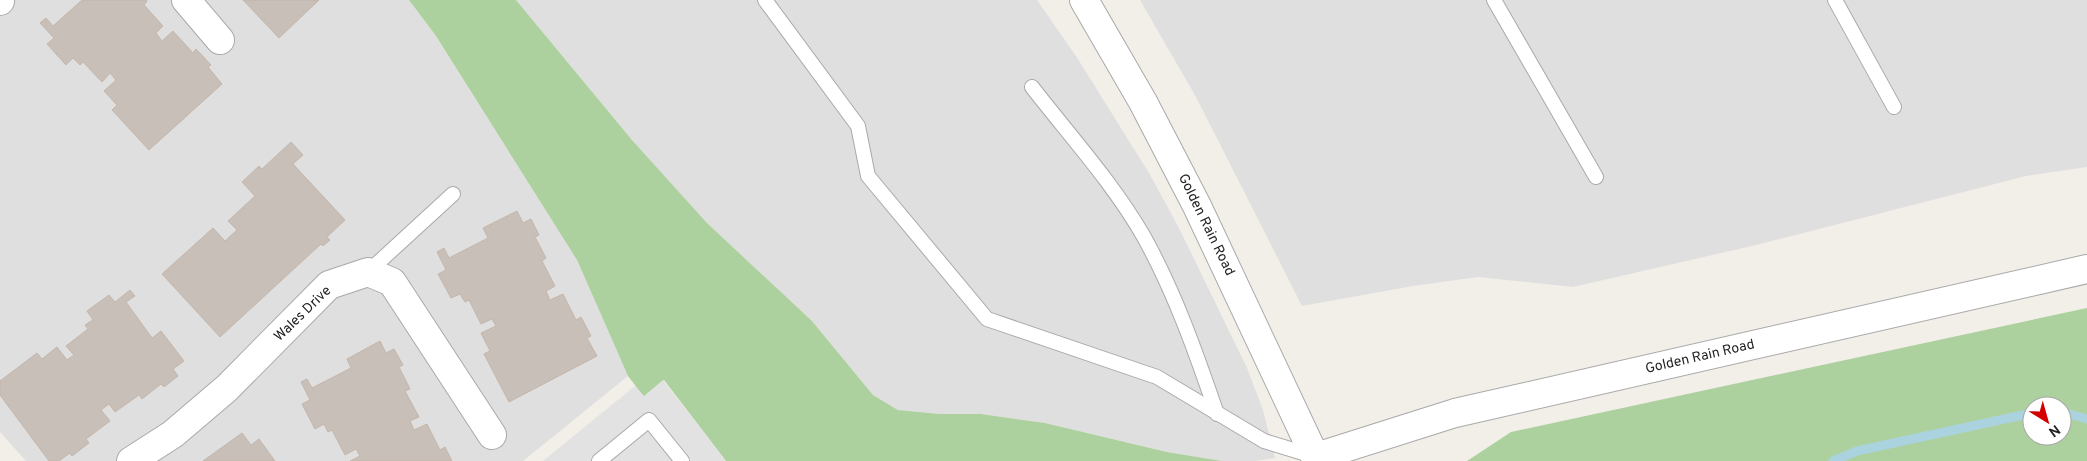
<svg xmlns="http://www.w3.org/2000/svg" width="2087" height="461" viewBox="0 0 2087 461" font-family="Overpass,sans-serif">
	<rect width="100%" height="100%" fill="#f2efe9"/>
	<g fill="#e0dfdf">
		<polygon points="0,0 409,0 436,36 577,260 628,376 523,461 26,461 0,432"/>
		<polygon points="516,0 1037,0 1076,56 1149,173 1179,228 1247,368 1263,410 1275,458 1255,461 1222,461 1167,452 1045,423 981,414 940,414 898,410 873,395 812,321 707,223 632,140"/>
		<polygon points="1140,0 2087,0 2087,167 2026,176 1756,245 1573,287 1478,277 1413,286 1302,306 1196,97"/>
	</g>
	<g fill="#add19e" fill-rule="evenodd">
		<polygon points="409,0 516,0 632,140 707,223 812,321 873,395 898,410 940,414 981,414 1045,423 1167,452 1222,461 726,461 664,380 644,397 628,376 577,260 436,36"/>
		<path d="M2087,308v153h-620l44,-29zM2032,406h30v30h-30z"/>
	</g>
	<polygon fill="#e2e2e2" points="663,380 726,461 543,461 635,386 644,396"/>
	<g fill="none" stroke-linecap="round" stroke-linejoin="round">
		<g stroke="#aad3df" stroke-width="9">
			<polyline points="2062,412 2087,419"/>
			<polyline points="1833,461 1857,451 2032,413"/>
		</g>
	</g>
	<g fill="#c7bfb8" stroke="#c4b6ab">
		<polygon points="82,0 146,0 147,1 144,5 163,26 156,33 162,41 173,31 193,53 196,49 211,65 208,67 222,84 149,150 112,110 117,105 104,91 116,80 110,73 102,82 83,62 80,65 73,58 66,65 47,44 54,38 40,23 46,18 53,26"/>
		<polygon points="243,0 319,0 279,38"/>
		<polygon points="291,142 303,155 293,164 345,220 327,237 330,240 323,246 321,244 220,337 162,274 213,228 225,241 237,230 228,221 255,196 242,182 259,166 262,169"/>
		<polygon points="517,211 523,223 531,219 539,235 535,237 546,258 542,261 555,286 546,291 550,300 563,294 576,320 581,317 591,336 587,338 597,356 509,402 484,354 490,351 481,333 496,326 492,319 481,324 469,300 465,302 460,294 451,298 438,274 446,270 437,252 444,248 449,258 488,238 483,228"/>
		<polygon points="130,290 135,296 126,302 152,338 161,331 184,361 173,369 178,376 164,387 161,384 142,399 139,395 115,412 109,404 101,410 110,421 86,439 89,443 72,456 70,453 59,461 49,461 0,395 0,381 37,353 42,359 57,347 67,360 74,355 66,346 88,329 85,325 93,320 87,311 109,295 115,302"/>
		<polygon points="380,341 386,353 394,349 403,365 399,367 410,389 405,391 419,417 410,421 414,430 427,424 440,450 445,447 452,461 350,461 360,456 356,449 345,455 332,430 328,432 324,424 315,429 302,404 310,400 301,382 307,379 312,388 351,368 347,359"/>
		<polygon points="242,433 251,445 259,439 275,461 203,461"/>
	</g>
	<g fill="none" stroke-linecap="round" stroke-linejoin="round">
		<defs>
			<g id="lane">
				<polyline points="765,0 858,126 868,176 987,319 1157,377 1264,441 1313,456"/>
				<polyline points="1494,0 1596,177"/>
				<polyline points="1835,0 1894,107"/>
				<path d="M1032,87c38,49 81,96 112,150 31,56 52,116 73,177"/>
				<polyline points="368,272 453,194"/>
				<polyline points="599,461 649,420 682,461"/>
			</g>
			<g id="street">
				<polyline points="186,0 220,40"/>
				<polyline points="1084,0 1143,102 1197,206 1317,461"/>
				<polyline points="0,1 0,0"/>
				<polyline points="1316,457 1455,413 2087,269"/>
				<polyline points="131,461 173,434 227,388 329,285 368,272 392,282 492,435"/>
			</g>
		</defs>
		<use href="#lane" stroke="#a9a9a9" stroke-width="16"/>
		<use href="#street" stroke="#a9a9a9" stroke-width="30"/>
		<use href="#lane" stroke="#fff" stroke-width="14"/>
		<use href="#street" stroke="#fff" stroke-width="28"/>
	</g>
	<g text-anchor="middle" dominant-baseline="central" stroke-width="5" stroke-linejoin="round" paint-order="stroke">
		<g font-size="14" fill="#222" stroke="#fff">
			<text transform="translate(1206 225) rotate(64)">Golden Rain Road</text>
			<text transform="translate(303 314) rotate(-44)">Wales Drive</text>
			<text transform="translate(1700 357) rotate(-13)">Golden Rain Road</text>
		</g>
	</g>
	<g transform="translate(2047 421) rotate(143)"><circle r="24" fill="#ffffff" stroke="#a7a7a7"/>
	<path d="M0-4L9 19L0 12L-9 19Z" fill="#d40000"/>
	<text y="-8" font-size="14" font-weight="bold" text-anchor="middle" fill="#222222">N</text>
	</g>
</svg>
